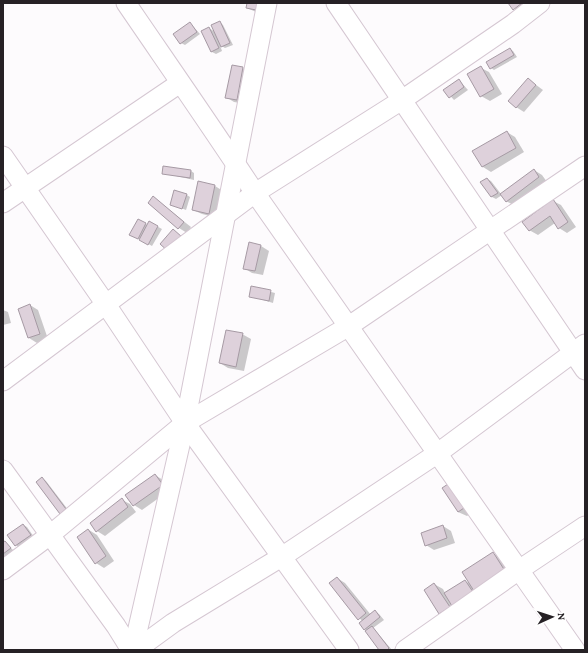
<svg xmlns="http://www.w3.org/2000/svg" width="588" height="653" viewBox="0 0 588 653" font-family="'Crimson Pro',serif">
	<rect width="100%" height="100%" fill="#fdfbfd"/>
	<g fill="#0003">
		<polygon points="248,3 267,3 256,12 247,8"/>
		<polygon points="509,3 526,3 518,11"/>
		<polygon points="220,22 223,25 233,45 225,48 220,45 222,51 216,54 212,52 202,31 209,28 215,32"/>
		<polygon points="190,23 200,34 185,45 181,43"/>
		<polygon points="510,49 513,51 517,57 494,70 491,68"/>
		<polygon points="233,66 243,68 251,73 245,104 234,102 226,97"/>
		<polygon points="481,68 489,72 502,94 490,101 481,96"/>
		<polygon points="528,79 543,90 524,112 516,107"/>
		<polygon points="459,80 468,90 454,100 445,90"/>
		<polygon points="507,132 515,137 524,152 491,172 483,167 474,151"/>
		<polygon points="534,170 542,175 547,182 515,206 506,201 502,195 496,199 492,197 482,183 487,179 491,181 501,194"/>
		<polygon points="191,171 194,173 194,180 163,173"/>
		<polygon points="199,182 215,186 223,191 218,218 202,214 193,210"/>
		<polygon points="187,195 190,197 186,210 171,204"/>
		<polygon points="154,198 191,227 187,233 179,228 149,203"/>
		<polygon points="553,201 561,205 576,227 567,233 559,228 555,223 538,235 529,230"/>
		<polygon points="138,221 148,225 149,222 162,229 152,246 131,234"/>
		<polygon points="261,246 269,251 263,275 252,273 244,268"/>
		<polygon points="252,287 275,293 273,303 250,296"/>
		<polygon points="30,305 38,310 48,339 37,343 29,338 19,309"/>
		<polygon points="3,310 8,312 11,323 3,325"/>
		<polygon points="242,334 251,339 244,371 228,368 220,363"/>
		<polygon points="155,475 163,480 170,490 142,510 134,505"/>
		<polygon points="43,479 46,481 69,511 64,515 60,513"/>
		<polygon points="443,488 474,511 467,516 458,512"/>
		<polygon points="122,500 130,504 136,512 105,536 97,531 91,523"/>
		<polygon points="23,525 27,527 34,537 19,548 16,545"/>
		<polygon points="443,526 451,531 455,543 434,550 426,545"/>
		<polygon points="89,530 97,535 114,561 104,568 96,563"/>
		<polygon points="5,542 14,551 3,559 3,543"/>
		<polygon points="493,553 501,558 512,576 448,618 439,613 434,584 443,589 445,593 465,581 472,585"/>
		<polygon points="337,578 345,583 371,615 375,611 379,614 384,620 373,628 392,650 381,650 365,629 362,621 330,583"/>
	</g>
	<g fill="#ded1db" stroke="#a69aa4">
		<polygon points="247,3 258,3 256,10 246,8"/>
		<polygon points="508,3 522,3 513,10"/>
		<polygon points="220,21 230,43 221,47 211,25"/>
		<polygon points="190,22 197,32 180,44 173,34"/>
		<polygon points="209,27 219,48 211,52 201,31"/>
		<polygon points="510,48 514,55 490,69 486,62"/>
		<polygon points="232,65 243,67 237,100 225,98"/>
		<polygon points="481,66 494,89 480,97 467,74"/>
		<polygon points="528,78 536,85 516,108 508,101"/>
		<polygon points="459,79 464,87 449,98 443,90"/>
		<polygon points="507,131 516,148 482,167 472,151"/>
		<polygon points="163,166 191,170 190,178 162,174"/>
		<polygon points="534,169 539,177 506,202 500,194"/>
		<polygon points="487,178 498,193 491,197 480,182"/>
		<polygon points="198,181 215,185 209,214 192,210"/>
		<polygon points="174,190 187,194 182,209 170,205"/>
		<polygon points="153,196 184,222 178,229 148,203"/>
		<polygon points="553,199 568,222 558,229 550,216 529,231 522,222"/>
		<polygon points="138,219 146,223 138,239 129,235"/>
		<polygon points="149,221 158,226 148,245 139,240"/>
		<polygon points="173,229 182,237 169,252 160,244"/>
		<polygon points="249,242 261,245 255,271 243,269"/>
		<polygon points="251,286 271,290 269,301 249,297"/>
		<polygon points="30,304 40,334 28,338 18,309"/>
		<polygon points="226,330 243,333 236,367 219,363"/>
		<polygon points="155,474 163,485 133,506 125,495"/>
		<polygon points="42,477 66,509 60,514 36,482"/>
		<polygon points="451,482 467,506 458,512 442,488"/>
		<polygon points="122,498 128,507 96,532 90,523"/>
		<polygon points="23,524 31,535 15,546 7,535"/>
		<polygon points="443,525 447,538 425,546 421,533"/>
		<polygon points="88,529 106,556 95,564 77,537"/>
		<polygon points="5,541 11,548 3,554 3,542"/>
		<polygon points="493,552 505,571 474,591 462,572"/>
		<polygon points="337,577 366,613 358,620 329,583"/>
		<polygon points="465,580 473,592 452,606 444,593"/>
		<polygon points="434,583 450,607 439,614 424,590"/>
		<polygon points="375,610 380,617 364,630 359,623"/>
		<polygon points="372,626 389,648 387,650 379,650 365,631"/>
	</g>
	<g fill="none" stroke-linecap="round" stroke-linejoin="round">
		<defs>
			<g id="minor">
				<path d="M126,3c43,63 87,126 129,190l320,457"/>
				<polyline points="336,3 585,370"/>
				<polyline points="3,156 105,303 185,423 349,650"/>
				<polyline points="3,203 180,83"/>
				<polyline points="3,381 255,193 402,100 513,24 540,3"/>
				<polyline points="3,470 116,626 131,650"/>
				<polyline points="3,570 50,535 185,423 349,326 585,166"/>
				<polyline points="133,650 185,423 267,3"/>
				<polyline points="136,650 173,623 283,556 438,453 585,344"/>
				<polyline points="405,650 519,570 585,526"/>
			</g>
		</defs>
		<use href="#minor" stroke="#d5c7d2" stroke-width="21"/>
		<use href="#minor" stroke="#fff" stroke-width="19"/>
	</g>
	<rect width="588" height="653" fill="none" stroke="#262125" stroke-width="8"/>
	<g transform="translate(552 617) rotate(87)" stroke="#ffffff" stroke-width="3" paint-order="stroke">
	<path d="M0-3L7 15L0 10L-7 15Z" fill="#262125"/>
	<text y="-6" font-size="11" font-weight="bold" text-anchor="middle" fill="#262125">N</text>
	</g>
</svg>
